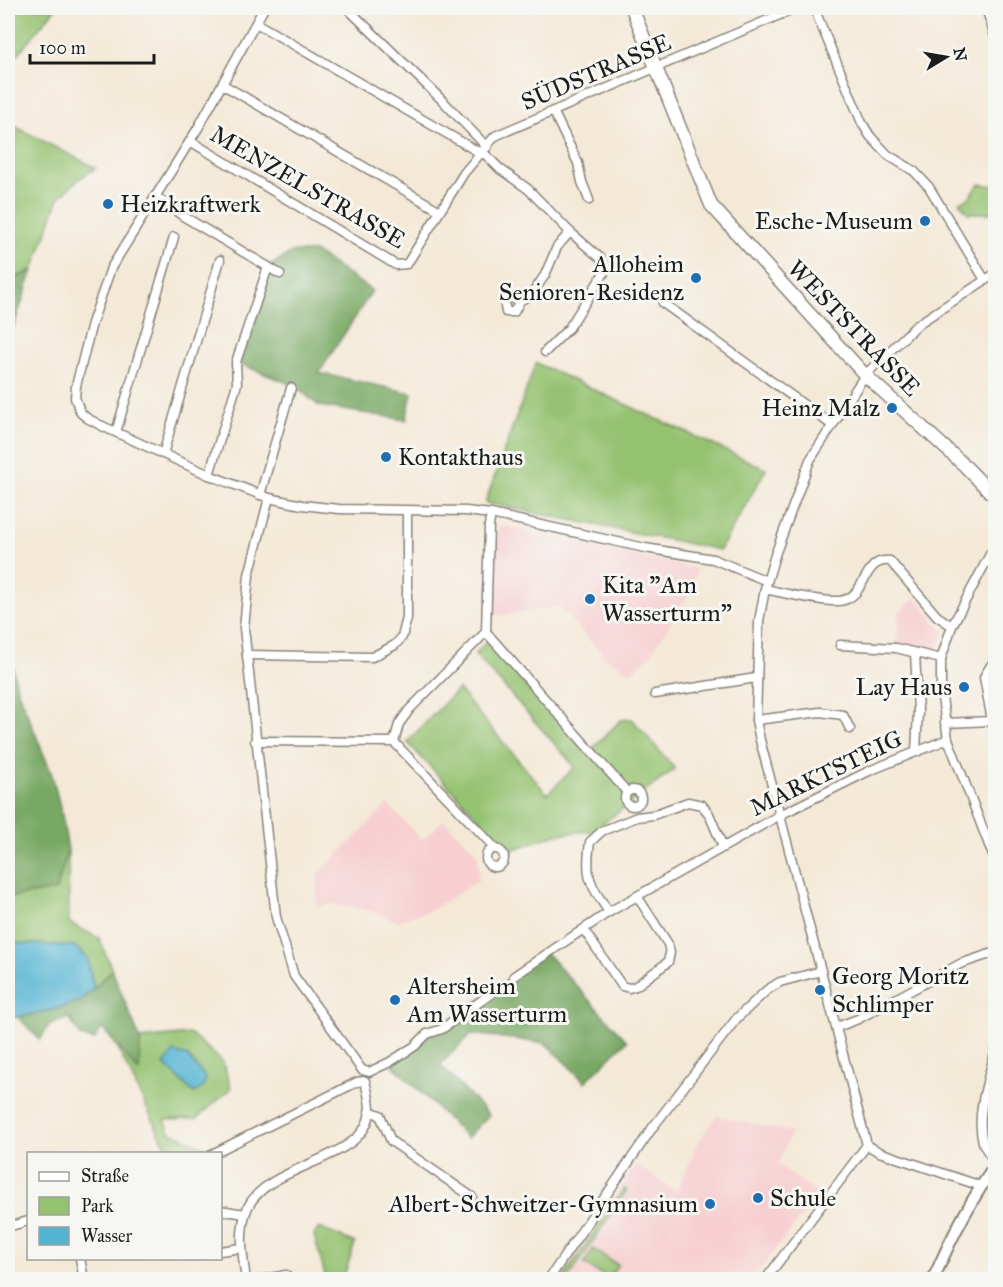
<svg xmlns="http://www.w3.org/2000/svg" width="1003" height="1287" viewBox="0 0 1003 1287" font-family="'IM FELL Great Primer',serif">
	<rect width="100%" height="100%" fill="#f6f6f2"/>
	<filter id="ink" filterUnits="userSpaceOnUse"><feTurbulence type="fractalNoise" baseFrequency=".0167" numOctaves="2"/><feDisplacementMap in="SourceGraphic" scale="12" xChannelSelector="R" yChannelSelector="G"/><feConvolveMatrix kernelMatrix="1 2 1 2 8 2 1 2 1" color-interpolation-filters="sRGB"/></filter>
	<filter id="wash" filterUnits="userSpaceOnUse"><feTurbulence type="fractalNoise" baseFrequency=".008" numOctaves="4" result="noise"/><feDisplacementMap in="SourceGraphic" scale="24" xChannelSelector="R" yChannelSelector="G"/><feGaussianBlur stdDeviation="1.35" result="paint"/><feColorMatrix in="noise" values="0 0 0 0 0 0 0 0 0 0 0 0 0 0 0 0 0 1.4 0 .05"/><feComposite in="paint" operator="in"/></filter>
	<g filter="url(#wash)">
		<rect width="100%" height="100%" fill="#f4e9d7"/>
		<g fill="#f7cfd1">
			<polygon points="498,525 697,569 691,591 649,656 632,672 607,659 559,607 493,616"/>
			<polygon points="916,598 943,632 935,657 897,646 899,612"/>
			<polygon points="388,804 422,840 444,820 478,854 479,880 433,909 398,921 364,909 332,904 316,907 318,875"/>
			<polygon points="717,1116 791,1132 778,1165 819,1194 753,1279 558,1280 636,1164 676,1192 690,1162 697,1143"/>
		</g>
		<g fill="#95c271" stroke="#586f46" stroke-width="1.5">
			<polygon points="8,8 56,8 8,66"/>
			<polygon points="8,123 96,168 80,178 59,198 33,270 8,281 8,284"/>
			<polygon points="979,184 995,186 995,213 968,213 959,202 969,198"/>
			<polygon points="536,363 766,469 720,550 485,503"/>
			<polygon points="486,642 588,753 621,720 632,719 675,769 593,831 557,834 509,851 407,742 458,689 547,794 575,767 475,654"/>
			<polygon points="68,850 69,923 99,938 112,970 94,988 87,957 74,946 8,943 8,894 11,897 56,890"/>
			<polygon points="191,1034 223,1062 231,1089 196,1119 165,1120 170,1132 207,1148 193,1153 169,1153 114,1041 138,1071 140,1039"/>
			<polygon points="624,1188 627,1190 568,1279 562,1279"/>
			<polygon points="319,1228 355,1243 344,1276 326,1279 314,1235"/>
			<polygon points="593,1249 618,1265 609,1279 584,1264"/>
		</g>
		<g fill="#78a863" stroke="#4a6240" stroke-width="1.5">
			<polygon points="292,252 315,252 372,291 319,373 412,393 406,420 319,406 295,386 240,364 268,267"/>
			<polygon points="33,270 11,334 8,333 8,281"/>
			<polygon points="8,643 17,688 52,775 62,815 68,850 56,890 11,897 8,894"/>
			<polygon points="546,953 627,1041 585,1082 545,1043 471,1034 440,1065 489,1115 467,1138 390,1062"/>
			<path d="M112,970l28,69 -1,33 -37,-44 -8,12 -13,-3 -12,-19 -20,7 -9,15 -22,-23c20,-4 41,-7 59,-16 14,-7 24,-21 35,-31z"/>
		</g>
		<g fill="#54b5d3" stroke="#386878" stroke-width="1.5">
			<polygon points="8,943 74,946 87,957 94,988 79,1001 55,1009 8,1019"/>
			<polygon points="174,1052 187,1056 206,1078 203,1087 194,1093 164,1064"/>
		</g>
	</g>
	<g filter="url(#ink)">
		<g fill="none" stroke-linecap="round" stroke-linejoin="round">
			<defs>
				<g id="minor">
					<polyline points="264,8 198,128 111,268 92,323 76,386 75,398 78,406 81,413 87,418 100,425 209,475 269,498 302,505 339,509 466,511 491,514 645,548 713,559 767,581"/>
					<polyline points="347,8 443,101 487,147"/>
					<polyline points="814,8 862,123 870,136 888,155 914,171 929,187 985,280"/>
					<polyline points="986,8 996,39"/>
					<polyline points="256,23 482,154"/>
					<polyline points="222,84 440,211"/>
					<polyline points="553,111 578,163 582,182 589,200"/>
					<polyline points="190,141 396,265 407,264 464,173 495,136 796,8"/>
					<polyline points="483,152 500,169 528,189 570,232 557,247 545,275 532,294 523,299 507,298 504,301 506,312 514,312 521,299"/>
					<polyline points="155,196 183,216 280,274"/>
					<polyline points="663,303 832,425"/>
					<polyline points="545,352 569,328 604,273 605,262 570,232"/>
					<polyline points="116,432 174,237"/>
					<polyline points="163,454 220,260"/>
					<polyline points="209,475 237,384 236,362 268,267"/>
					<polyline points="260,495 291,388"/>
					<polyline points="269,498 249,575 244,628 276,917 294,976 362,1070 369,1072 390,1062 415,1046 427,1034 442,1029 503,985"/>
					<polyline points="996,543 952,626 941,659 941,691 948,739 996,863"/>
					<path d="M765,589c19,4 55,13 74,12 29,-3 22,-43 51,-40l47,55 15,10"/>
					<polyline points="486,632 627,792"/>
					<polyline points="840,645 896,648 941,659"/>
					<polyline points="915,653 918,711 916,752"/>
					<polyline points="247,655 372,657 395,645 402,637 407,618 407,511"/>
					<polyline points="655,694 756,678"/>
					<polyline points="756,720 820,712 843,715 850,729"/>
					<polyline points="945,723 992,721 984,677 996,657"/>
					<polyline points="255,741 394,742 496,849"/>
					<polyline points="394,742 399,724 409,710 486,632 489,526 491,514"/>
					<circle cx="633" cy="798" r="8"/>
					<circle cx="495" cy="858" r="9"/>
					<path d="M609,912c-20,-29 -24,-35 -19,-70l12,-11 35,-14 16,-2 35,-13 14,3 7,9 14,33"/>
					<polyline points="584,930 622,986 629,988 636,986 668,962 670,953 668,944 637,896"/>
					<polyline points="514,976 609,912 780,815 869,771 948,739"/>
					<polyline points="837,1027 858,1019 960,964 996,952"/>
					<path d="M996,1049c-7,28 -21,65 -13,93 2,8 8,14 13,20"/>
					<polyline points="369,1111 380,1115 391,1141 472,1197"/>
					<path d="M212,1154l145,-72 8,-1c2,9 5,19 5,28 -1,56 -111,52 -125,106 -6,22 -2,43 1,65"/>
					<polyline points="981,1186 879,1152 867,1145 760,740 756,720 759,621 765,589 775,555 810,460 865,375 918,324 996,273"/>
					<polyline points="220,1210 245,1214"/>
					<polyline points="8,1227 28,1221"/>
					<polyline points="220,1251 241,1248"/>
					<polyline points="80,1258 84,1280"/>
					<polyline points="260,1280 286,1275"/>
					<polyline points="548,1280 653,1127 737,1018 767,990 780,982 821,971"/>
					<polyline points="765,1280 867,1145"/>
				</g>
				<path id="tertiary" d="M933,1280c17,-40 37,-80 63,-115"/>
				<polyline id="secondary" points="632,8 711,205 865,375 964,465 996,498"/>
			</defs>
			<use href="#minor" stroke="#88827a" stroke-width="11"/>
			<use href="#tertiary" stroke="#88827a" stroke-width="14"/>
			<use href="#secondary" stroke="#88827a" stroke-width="15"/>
			<use href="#minor" stroke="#fff" stroke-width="8"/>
			<use href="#tertiary" stroke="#fff" stroke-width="10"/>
			<use href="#secondary" stroke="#fff" stroke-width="12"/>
		</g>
	</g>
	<g fill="#1f6fb2" stroke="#f6f6f2" stroke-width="2">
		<circle cx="108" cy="204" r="6"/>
		<circle cx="925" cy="221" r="6"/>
		<circle cx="696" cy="278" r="6"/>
		<circle cx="892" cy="408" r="6"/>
		<circle cx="386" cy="457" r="6"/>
		<circle cx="590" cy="599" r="6"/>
		<circle cx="964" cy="687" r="6"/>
		<circle cx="820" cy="990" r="6"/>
		<circle cx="395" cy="1000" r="6"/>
		<circle cx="758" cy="1198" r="6"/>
		<circle cx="710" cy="1204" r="6"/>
	</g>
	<g text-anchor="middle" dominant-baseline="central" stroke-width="6" stroke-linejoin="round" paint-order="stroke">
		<g font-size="24" fill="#1c1c1c" stroke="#f6f6f2">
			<text transform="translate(596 72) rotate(-23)">SÜDSTRASSE</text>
			<text transform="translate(308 187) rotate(30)">MENZELSTRASSE</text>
			<text transform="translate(854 328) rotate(46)">WESTSTRASSE</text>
			<text transform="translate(826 773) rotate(-26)">MARKTSTEIG</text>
		</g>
		<g font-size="24" fill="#1c1c1c" stroke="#f6f6f2" text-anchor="start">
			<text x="120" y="204">Heizkraftwerk</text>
			<text x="913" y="221" text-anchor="end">Esche-Museum</text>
			<text x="684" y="264" text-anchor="end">Alloheim<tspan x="684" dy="28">Senioren-Residenz</tspan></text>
			<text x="880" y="408" text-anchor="end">Heinz Malz</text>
			<text x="398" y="457">Kontakthaus</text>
			<text x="602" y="585">Kita "Am<tspan x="602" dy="28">Wasserturm"</tspan></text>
			<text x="952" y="687" text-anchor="end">Lay Haus</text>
			<text x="832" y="976">Georg Moritz<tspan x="832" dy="28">Schlimper</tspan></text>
			<text x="407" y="986">Altersheim<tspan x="407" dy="28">Am Wasserturm</tspan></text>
			<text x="770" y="1198">Schule</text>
			<text x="698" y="1204" text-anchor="end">Albert-Schweitzer-Gymnasium</text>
		</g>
	</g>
	<rect width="1003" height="1287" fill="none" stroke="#f6f6f2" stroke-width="30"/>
	<rect x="27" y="1152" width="195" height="108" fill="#f6f6f2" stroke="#9f9f9c" stroke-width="1.5"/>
	<rect x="39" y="1172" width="30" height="9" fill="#ffffff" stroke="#9f9f9c" stroke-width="1.5"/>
	<text x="81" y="1182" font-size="18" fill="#1c1c1c">Straße</text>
	<rect x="39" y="1197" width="30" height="18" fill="#95c271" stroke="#9f9f9c" stroke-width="1.5"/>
	<text x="81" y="1212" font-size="18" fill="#1c1c1c">Park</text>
	<rect x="39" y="1227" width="30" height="18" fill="#54b5d3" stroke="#9f9f9c" stroke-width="1.5"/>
	<text x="81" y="1242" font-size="18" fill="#1c1c1c">Wasser</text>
	<g transform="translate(946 57) rotate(79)" stroke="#f6f6f2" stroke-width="4.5" paint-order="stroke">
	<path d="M0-4.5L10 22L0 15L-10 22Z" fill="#1c1c1c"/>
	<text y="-9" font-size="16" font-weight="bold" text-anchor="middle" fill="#1c1c1c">N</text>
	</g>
	<path d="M30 54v9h124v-9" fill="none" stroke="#1c1c1c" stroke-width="3"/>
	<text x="39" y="54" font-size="18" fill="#1c1c1c" stroke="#f6f6f2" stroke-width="4.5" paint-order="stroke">100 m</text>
</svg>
